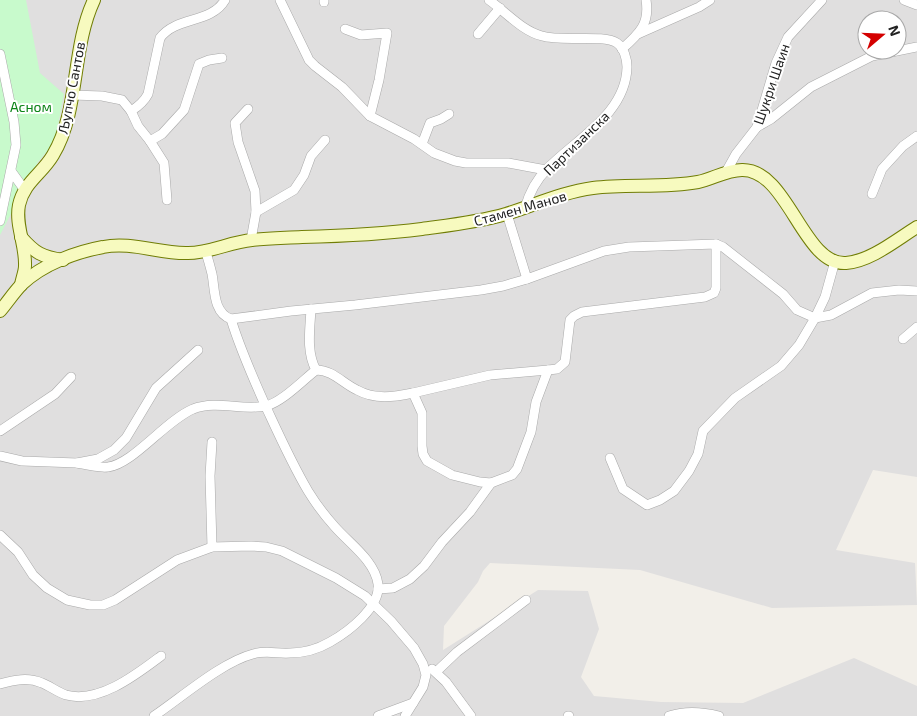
<svg xmlns="http://www.w3.org/2000/svg" width="917" height="716" viewBox="0 0 917 716" font-family="'Exo 2',sans-serif">
	<rect width="100%" height="100%" fill="#f2efe9"/>
	<path fill="#e0dfdf" fill-rule="evenodd" d="M0,0h917v477l-44,-7 -37,80 79,13 2,42 -145,3 -132,-38 -150,-7 -7,8 -5,11 -34,44 -1,24 95,-60 50,1 11,38 -18,48 13,19 67,6 82,1 111,-45 63,28v30h-917zM867,20h30v30h-30z"/>
	<polygon fill="#c8facc" points="0,0 26,0 40,73 64,94 55,142 38,162 0,235"/>
	<g fill="none" stroke-linecap="round" stroke-linejoin="round">
		<defs>
			<g id="street">
				<polyline points="280,0 309,60 315,66 342,87 370,116 414,139 434,153 455,161 466,163 508,163 546,170"/>
				<path d="M489,0c17,12 33,31 53,36 20,6 62,-2 75,7 7,5 10,16 10,24 -1,47 -51,72 -80,102 -10,10 -18,25 -22,39"/>
				<polyline points="904,0 917,5"/>
				<polyline points="324,2 324,0"/>
				<polyline points="345,29 361,35 387,33 379,80 370,116"/>
				<polyline points="478,34 500,8"/>
				<polyline points="638,34 699,7 710,0"/>
				<path d="M622,49c17,-15 28,-25 24,-49"/>
				<polyline points="0,54 14,122 16,145 0,221"/>
				<path d="M72,95l30,1 20,4 9,11c8,-5 13,-9 17,-17l12,-56c16,-22 51,-14 65,-38"/>
				<polyline points="248,109 235,123 238,142 255,191 256,212 251,240"/>
				<polyline points="131,111 138,126 150,141 162,134 184,110 199,64 209,60 222,58"/>
				<polyline points="757,127 771,119 811,87 872,56 917,47"/>
				<polyline points="150,141 164,163 167,200"/>
				<polyline points="422,144 430,123 441,119 449,114"/>
				<polyline points="11,171 24,189"/>
				<polyline points="726,172 736,154 757,127 776,63 788,37 822,0"/>
				<polyline points="872,194 882,169 903,146 917,136"/>
				<polyline points="256,212 294,190 304,175 311,156 325,140"/>
				<polyline points="507,214 527,279"/>
				<path d="M205,250c3,8 5,16 7,24 3,15 1,39 19,45l60,-8 64,-6 126,-15 22,-4 24,-7 77,-28 25,-4 87,-3 7,3 60,47 14,16 18,8 16,-3 41,-22 27,-3 18,1"/>
				<polyline points="903,339 917,327"/>
				<path d="M316,370c17,0 26,13 41,20 18,10 37,7 56,3l9,20v33l1,8 4,7 25,14 28,7 11,1 21,-8 5,-6 14,-37 5,-30 12,-32 9,-1 8,-7 5,-42 4,-4 8,-4 123,-15 9,-4 2,-5v-44"/>
				<polyline points="413,393 490,375 548,370"/>
				<polyline points="0,431 55,394 71,377"/>
				<polyline points="0,456 22,461 77,463 98,459 114,450 126,438 156,388 198,350"/>
				<polyline points="610,458 623,489 647,505 660,500 674,491 689,471 698,454 703,431 735,398 781,366 799,345 815,318 825,297 835,261"/>
				<path d="M77,463c10,2 20,5 31,4 25,-3 57,-46 85,-58 24,-9 49,2 73,-3 16,-4 36,-25 50,-36 -10,-18 -6,-41 -5,-61"/>
				<polyline points="0,535 18,552 33,575 47,588 67,600 90,605 103,605 115,600 177,560 212,547 251,546 266,547 282,551 336,578 365,596 391,621 414,648 423,664 426,675 423,687 405,716"/>
				<polyline points="212,547 210,476 212,442"/>
				<polyline points="378,589 393,588 410,579 424,566 442,542 470,512 491,483"/>
				<polyline points="432,669 446,682 471,716"/>
				<polyline points="436,672 457,652 526,600"/>
				<path d="M0,684c14,-4 28,-7 42,-1 8,3 15,9 24,12 33,9 71,-21 95,-39"/>
				<path d="M154,716c28,-19 68,-54 99,-62 13,-4 24,0 37,-1 14,0 28,-4 40,-11 18,-10 51,-35 48,-58 -3,-23 -28,-40 -43,-57 -10,-11 -19,-23 -27,-36 -16,-27 -29,-56 -42,-84 -13,-29 -26,-58 -35,-88"/>
				<polyline points="378,716 413,703"/>
				<polyline points="568,716 569,716"/>
				<path d="M669,716c15,-5 34,-4 50,0"/>
			</g>
			<g id="secondary">
				<path d="M21,237c14,16 21,20 42,23"/>
				<path d="M21,285c1,-7 4,-13 4,-19 1,-21 -10,-41 -6,-61 5,-23 23,-31 34,-50 27,-45 18,-106 41,-155"/>
				<path d="M0,311c7,-8 14,-19 22,-27 21,-20 54,-32 81,-37 28,-6 57,7 85,6 22,0 42,-11 64,-13 16,-2 33,-2 50,-3 40,-1 81,-3 120,-8 29,-4 57,-7 84,-15 29,-9 57,-22 87,-26 34,-4 72,0 105,-6 15,-3 28,-12 44,-12 46,-1 61,96 104,93 25,-2 50,-23 71,-36"/>
			</g>
		</defs>
		<use href="#street" stroke="#a9a9a9" stroke-width="10"/>
		<use href="#secondary" stroke="#707d05" stroke-width="14"/>
		<use href="#street" stroke="#fff" stroke-width="9"/>
		<use href="#secondary" stroke="#f7fabf" stroke-width="12"/>
	</g>
	<g text-anchor="middle" dominant-baseline="central" stroke-width="4" stroke-linejoin="round" paint-order="stroke">
		<g font-size="14" fill="#222" stroke="#fff">
			<text transform="translate(771 84) rotate(-71)">Шукри Шаин</text>
			<text transform="translate(71 88) rotate(-79)">Љупчо Сантов</text>
			<text transform="translate(576 143) rotate(-44)">Партизанска</text>
			<text transform="translate(520 208) rotate(-16)">Стамен Манов</text>
		</g>
		<g font-size="14" fill="#0c8416" stroke="#fff">
			<text x="31" y="106">Асном</text>
		</g>
	</g>
	<g transform="translate(882 35) rotate(71)"><circle r="24" fill="#ffffff" stroke="#a7a7a7"/>
	<path d="M0-4L9 19L0 12L-9 19Z" fill="#d40000"/>
	<text y="-8" font-size="14" font-weight="bold" text-anchor="middle" fill="#222222">N</text>
	</g>
</svg>
